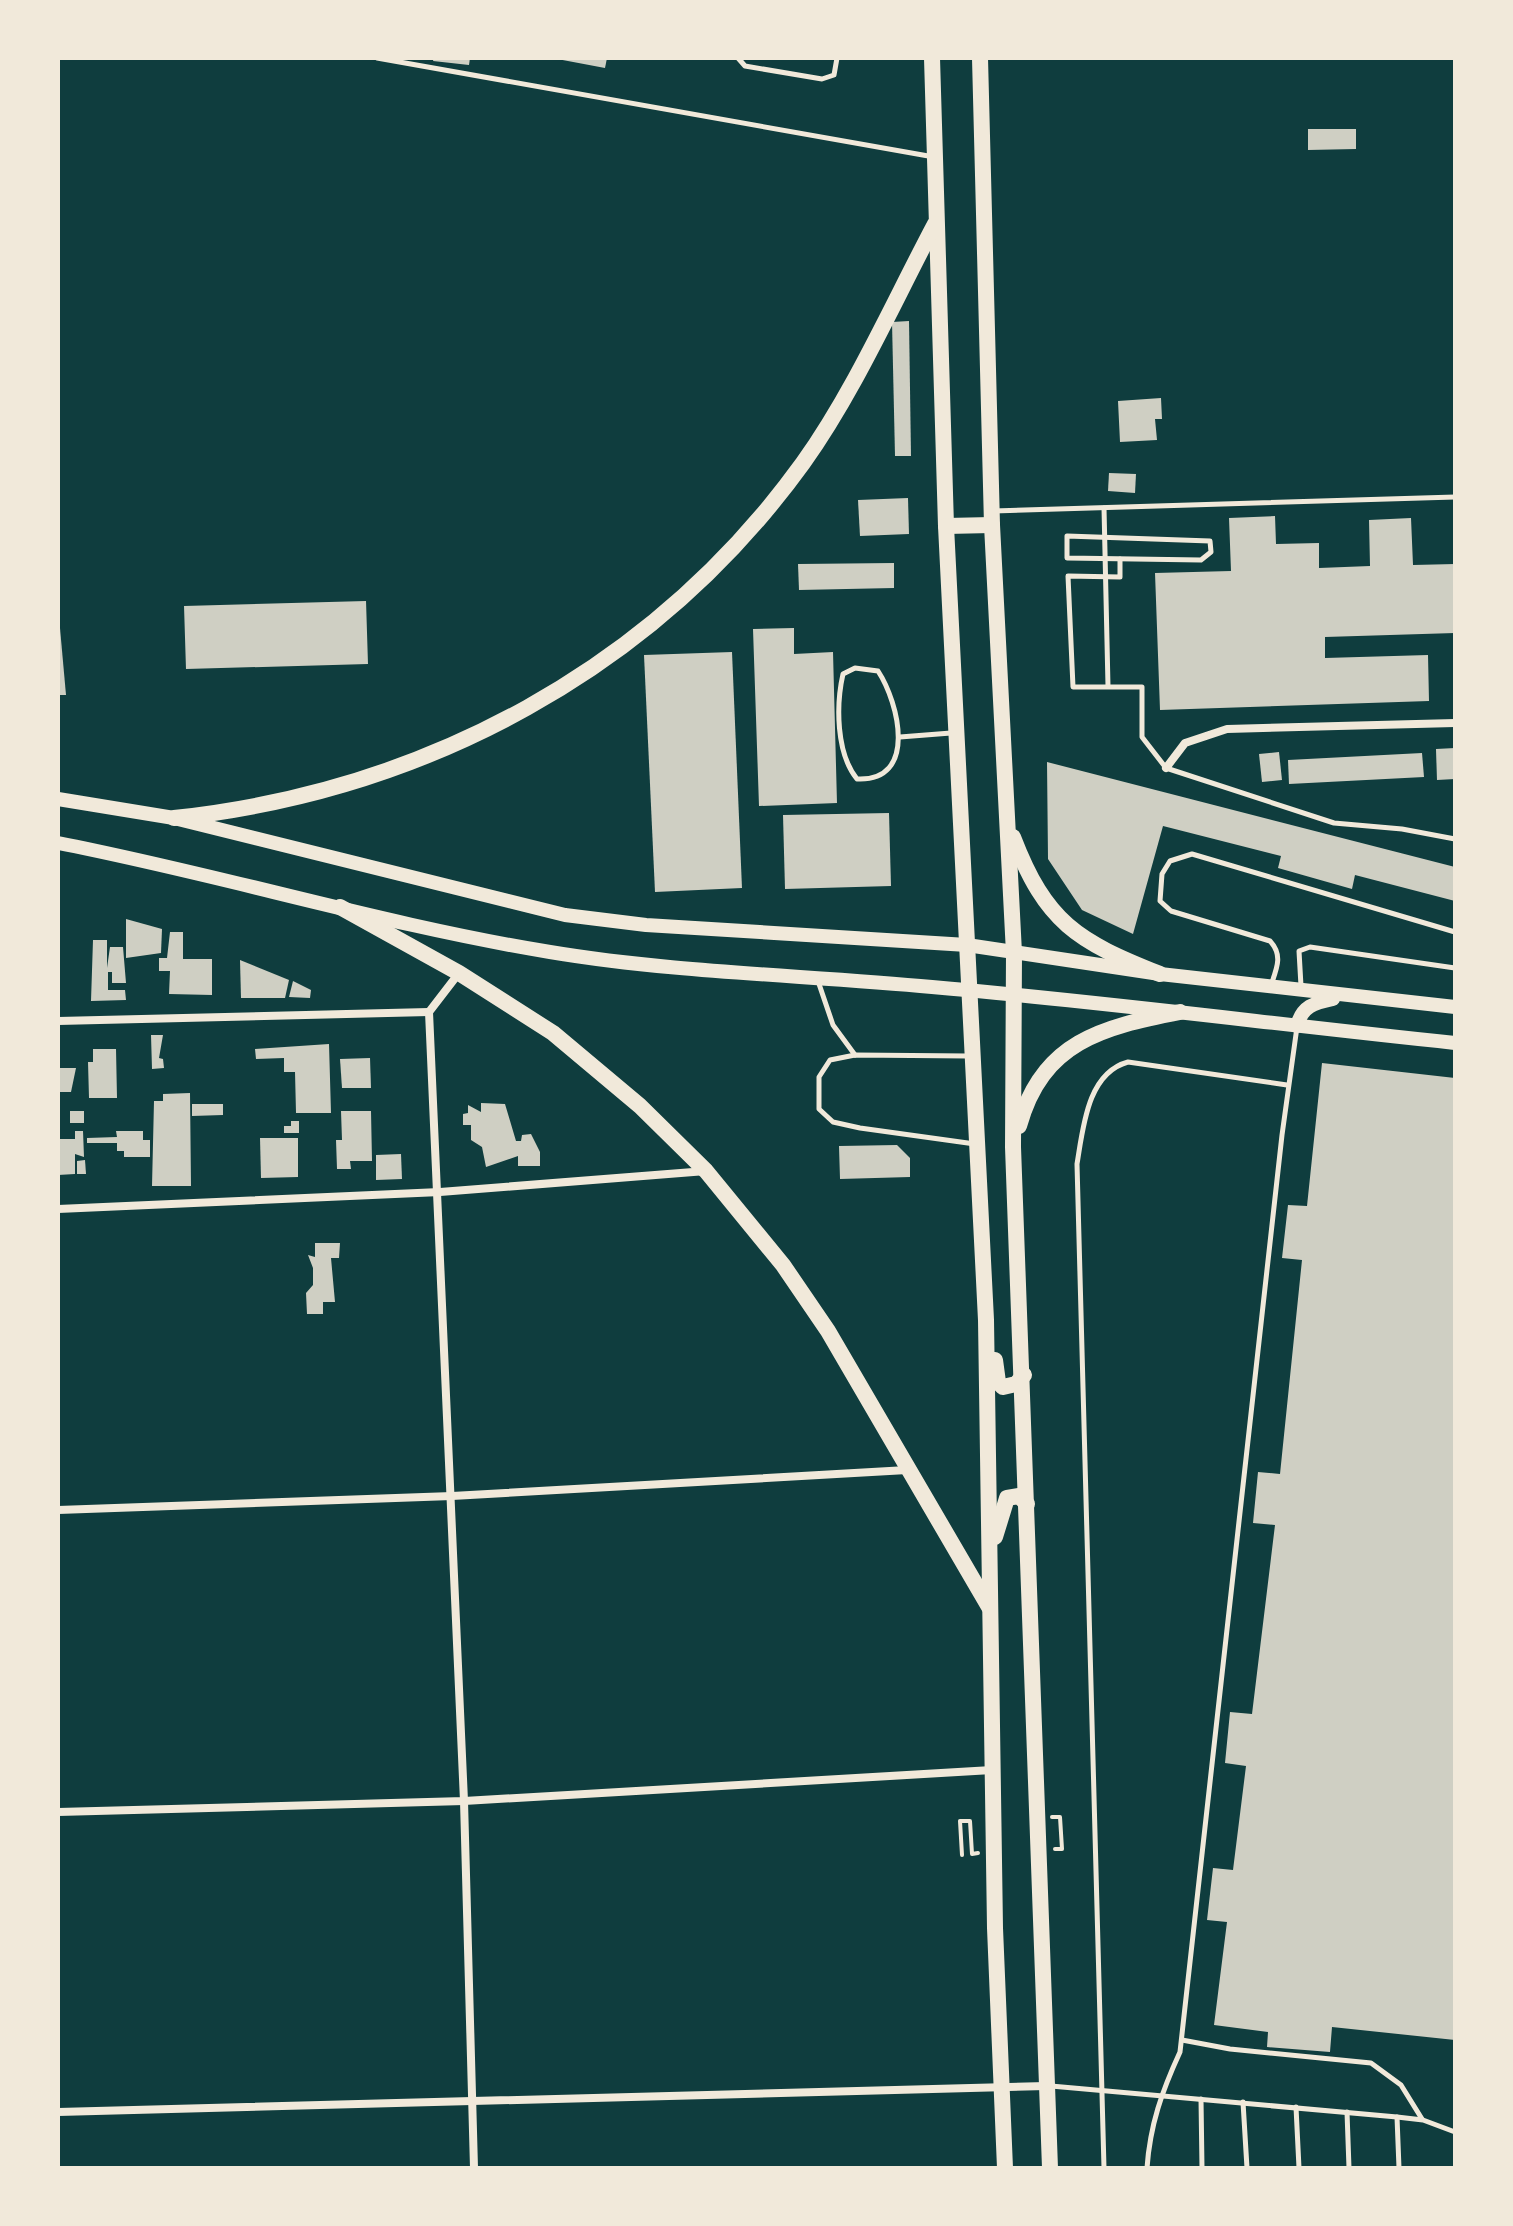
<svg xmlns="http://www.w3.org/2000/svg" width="1513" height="2226" viewBox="0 0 1513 2226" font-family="'Noto Serif',serif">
	<rect width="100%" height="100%" fill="#0f3d3e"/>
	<g fill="#cfcfc3">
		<polygon points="434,58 470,58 469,65 433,61"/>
		<polygon points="552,58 607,58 605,68"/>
		<polygon points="1308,129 1356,129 1356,149 1308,150"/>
		<polygon points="909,321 911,456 895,456 892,322"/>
		<polygon points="1161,398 1162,419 1155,419 1157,440 1120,442 1118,401"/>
		<polygon points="1109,473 1136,474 1135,493 1108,491"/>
		<polygon points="908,498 909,534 860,536 858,500"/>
		<polygon points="1275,516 1276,544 1319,543 1319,568 1370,566 1369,520 1411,518 1413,565 1455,564 1455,633 1325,637 1325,658 1428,655 1429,701 1160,710 1155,573 1231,571 1229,518"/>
		<polygon points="894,563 894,588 799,590 798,564"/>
		<polygon points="366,601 368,664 186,669 184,606"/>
		<polygon points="58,606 66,695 58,695"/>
		<polygon points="794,628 794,654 833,652 837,803 759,806 753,629"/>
		<polygon points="732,652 742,888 655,892 644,655"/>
		<polygon points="1455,748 1455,779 1437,780 1436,749"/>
		<polygon points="1279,752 1282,780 1262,782 1259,754"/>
		<polygon points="1422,753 1424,777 1289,784 1288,760"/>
		<polygon points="1047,762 1455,867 1455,901 1355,875 1352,889 1278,868 1281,856 1163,826 1133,934 1082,910 1048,859"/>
		<polygon points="889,813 891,886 785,889 783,815"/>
		<polygon points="126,919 162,929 161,953 126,958"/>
		<polygon points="170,932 183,932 183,959 212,959 212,995 169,994 170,971 159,971 159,958 167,958"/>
		<polygon points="93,940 107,940 107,968 110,947 123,947 126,983 112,983 112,972 108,972 108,990 125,990 126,1000 91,1001"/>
		<polygon points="240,960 289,980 285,998 241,998"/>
		<polygon points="293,981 311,990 310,998 289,997"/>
		<polygon points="151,1035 163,1035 159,1058 163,1059 164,1068 152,1069"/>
		<polygon points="329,1044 331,1113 296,1113 295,1072 284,1072 284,1058 256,1059 255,1049"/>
		<polygon points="93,1049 116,1049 117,1098 89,1098 88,1062 93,1062"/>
		<polygon points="370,1058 371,1088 342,1088 340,1059"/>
		<polygon points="1322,1063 1455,1078 1455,2040 1332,2027 1330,2052 1267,2047 1268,2032 1214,2025 1227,1922 1207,1920 1213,1868 1233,1870 1246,1766 1225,1763 1230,1712 1252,1714 1275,1525 1253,1523 1258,1472 1280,1474 1302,1260 1282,1258 1288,1205 1307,1206"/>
		<polygon points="58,1068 76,1068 71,1092 58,1092"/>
		<polygon points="190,1093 191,1186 152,1186 154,1101 163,1101 163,1094"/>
		<polygon points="481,1103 505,1104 516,1141 521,1141 522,1135 531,1134 540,1152 540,1166 518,1166 518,1156 486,1167 482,1147 471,1140 471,1125 463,1125 463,1114 468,1113 468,1105 481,1112"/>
		<polygon points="192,1104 223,1104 223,1115 192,1116"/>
		<rect x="70" y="1111" width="14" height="12"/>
		<polygon points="341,1111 371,1111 372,1161 350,1161 351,1169 337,1169 336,1140 342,1140"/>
		<polygon points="291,1121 299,1121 299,1133 284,1133 284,1126 291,1126"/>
		<polygon points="75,1131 83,1131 84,1157 75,1154 75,1174 58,1175 58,1139 75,1139"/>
		<polygon points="116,1131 143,1131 143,1140 150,1140 150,1157 124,1157 124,1151 117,1151 117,1143 87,1143 87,1138 117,1137"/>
		<polygon points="260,1138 298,1138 298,1177 261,1178"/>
		<polygon points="897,1145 910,1158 910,1177 840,1179 839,1146"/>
		<polygon points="401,1154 402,1179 376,1180 376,1155"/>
		<polygon points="85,1160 86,1174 77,1174 77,1161"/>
		<polygon points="315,1243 340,1243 339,1258 331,1258 335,1302 323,1302 323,1314 307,1314 306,1293 313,1285 313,1268 308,1255 315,1257"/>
	</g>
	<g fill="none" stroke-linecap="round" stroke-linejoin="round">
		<g stroke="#f1e9da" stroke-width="4">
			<polyline points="1052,1817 1060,1817 1062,1849 1055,1849"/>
			<polyline points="962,1855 960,1821 970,1821 972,1854 978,1853"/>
		</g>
		<g stroke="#f1e9da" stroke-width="5">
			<polyline points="377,58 934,157"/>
			<polyline points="738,58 745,66 822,79 834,75 837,58"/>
			<polyline points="1104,508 1108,686"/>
			<polyline points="993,511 1455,497"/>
			<polygon points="1067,536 1210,541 1211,552 1201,560 1067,558"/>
			<polyline points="1120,559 1120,577 1068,576 1073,687 1142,687 1142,737 1166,768 1334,823 1402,829 1455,839"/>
			<path d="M855,668l23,3c21,32 40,111 -21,108 -21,-26 -21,-74 -14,-105z"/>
			<polyline points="900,737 951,733"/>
			<polyline points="818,981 833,1025 855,1055"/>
			<path d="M1271,985c6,-17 12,-30 -1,-44l-99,-30 -11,-10 2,-27 8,-13 22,-7 263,78"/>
			<polyline points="1301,986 1299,951 1310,947 1455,968"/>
			<polyline points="968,1056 855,1055 830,1060 819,1077 819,1109 833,1122 860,1128 975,1144"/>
			<polyline points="1182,2040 1230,2049 1371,2063 1401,2085 1422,2119"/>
			<polyline points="1051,2086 1397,2117 1423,2120 1455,2132"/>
			<polyline points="1201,2099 1202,2168"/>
			<polyline points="1243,2102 1247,2168"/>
			<polyline points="1296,2107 1299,2168"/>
			<polyline points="1347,2112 1349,2168"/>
			<polyline points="1397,2117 1399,2168"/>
			<path d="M1104,2168l-27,-1004c6,-35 10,-91 51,-102l159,23"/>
			<path d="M1147,2168c3,-43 15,-77 33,-116l102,-917 15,-108"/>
		</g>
		<g stroke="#f1e9da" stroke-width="8">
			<polyline points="1166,768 1185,743 1227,729 1455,723"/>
			<polyline points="459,973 429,1012 464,1801 474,2168"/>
			<polyline points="58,1021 429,1012"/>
			<polyline points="58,1209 440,1192 706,1171"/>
			<polyline points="58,1510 452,1496 907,1470"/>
			<polyline points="58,1812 464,1801 992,1770"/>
			<polyline points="58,2112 1046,2086"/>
		</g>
		<g stroke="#f1e9da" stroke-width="14">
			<polyline points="58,799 174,818 565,915 646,925 967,945 1160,974 1455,1007"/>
			<path d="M58,843c165,32 326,82 492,109 126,21 255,23 382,35 175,15 349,38 523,56"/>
			<path d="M1297,1026c5,-20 17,-23 36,-27"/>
		</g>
		<g stroke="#f1e9da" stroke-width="16">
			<polyline points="932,58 946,526 986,1320 995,1928 1005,2168"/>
			<polyline points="980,58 992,525 1014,953 1013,1147 1050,2168"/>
			<polyline points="946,526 992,525"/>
			<path d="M174,818c252,-27 480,-149 629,-355 52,-73 90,-160 132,-239"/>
			<path d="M1013,837c33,86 64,104 147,137"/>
			<polyline points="340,907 459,973 553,1033 640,1106 706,1171 783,1265 828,1331 989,1607"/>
			<path d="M1019,1126c23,-84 83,-99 161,-114"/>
			<polyline points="995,1360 998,1382 1003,1387 1016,1384 1024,1375"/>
			<polyline points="995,1537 1007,1498 1019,1496 1027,1504"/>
		</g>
	</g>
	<rect width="1513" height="2226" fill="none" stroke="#f1e9da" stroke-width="120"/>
</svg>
